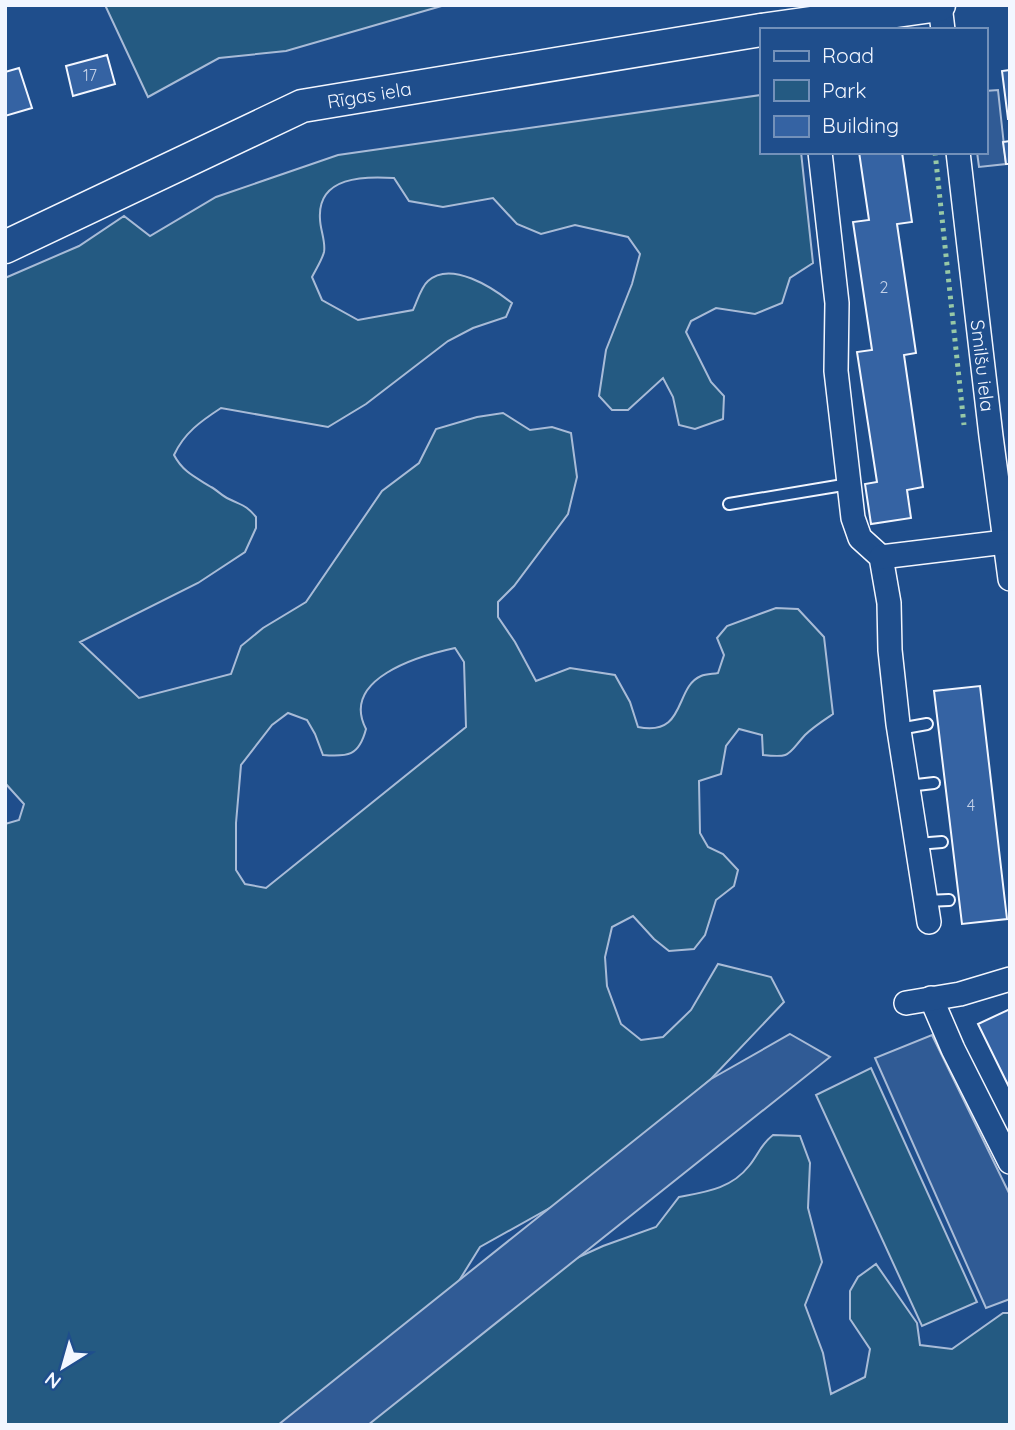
<svg xmlns="http://www.w3.org/2000/svg" width="1015" height="1430" viewBox="0 0 1015 1430" font-family="Quicksand,sans-serif">
	<rect width="100%" height="100%" fill="#1f4e8c"/>
	<g fill="#245a82" stroke="#a8bbd7" stroke-width="2" fill-rule="evenodd">
		<polygon points="105,5 445,5 286,51 219,58 148,97"/>
		<path d="M761,95v57h40l12,111 -23,15 -8,25 -27,11 -39,-6 -25,13 -5,11 25,50 13,14 -1,23 -28,10 -16,-4 -6,-28 -10,-19 -35,32h-16l-13,-14 7,-46 26,-66 8,-30 -12,-17 -53,-12 -34,9 -24,-10 -24,-26 -50,9 -34,-6 -15,-23c-29,-2 -77,-2 -74,41 0,10 6,23 4,33 -2,8 -8,17 -12,25l10,23 36,20 55,-10c4,-8 8,-23 15,-29 23,-21 65,7 84,22l-6,14 -33,11 -25,13 -82,63 -38,23 -107,-19c-20,13 -37,25 -47,47 9,17 21,22 37,32 6,3 11,9 18,12 14,7 17,6 27,18v11l-11,24 -47,31 -118,59 59,56 92,-24 10,-28 22,-18 43,-26 76,-111 37,-28 17,-34 41,-12 26,-4 27,17 22,-3 19,6 6,44 -9,37 -54,72 -16,16v15l17,25 21,39 34,-13 45,7 15,27 8,25c49,10 36,-40 63,-51 5,-2 12,-2 17,-3l6,-18 -7,-17 10,-12 49,-18 22,1 26,28 9,77c-9,6 -20,13 -28,21 -18,20 -13,23 -42,20l-1,-20 -23,-6 -13,17 -5,28 -22,7 1,52 8,14 15,7 15,16 -4,16 -18,14 -11,35 -11,14 -25,2 -15,-12 -21,-23 -21,11 -7,30 2,29 14,38 20,16 22,-3 28,-27 27,-46 53,13 13,25 -73,77 -60,51 -96,75 -75,42 -23,37 56,3 90,-41 53,-19 23,-30c26,-5 52,-8 70,-31 9,-11 12,-22 24,-31l27,1 10,27 -2,45 14,54 -17,43 18,48 8,41 34,-17 5,-28 -20,-30v-28l8,-14 18,-13 41,59 3,22 32,4 51,-36h7v112h-1005v-601l14,-4 5,-16 -19,-21v-505l74,-32 45,-30 26,20 66,-39 122,-42zM455,648l9,14 2,65 -200,161 -21,-4 -9,-14v-47l5,-58 31,-40 16,-12 19,7 8,14 8,21c25,2 36,1 43,-26 -26,-50 52,-73 89,-81z"/>
		<polygon points="871,1068 977,1302 922,1326 816,1095"/>
	</g>
	<g fill="#305b95" stroke="#a8bbd7" stroke-width="2">
		<polygon points="998,90 1006,164 979,167 977,152 985,152 985,91"/>
		<polygon points="790,1034 830,1057 368,1425 278,1425 711,1079"/>
		<polygon points="932,1035 1010,1195 1010,1299 986,1308 875,1058"/>
	</g>
	<g fill="#3563a3" stroke="#f2f6ff" stroke-width="2">
		<polygon points="107,55 115,84 73,96 66,66"/>
		<polygon points="19,68 32,108 5,116 5,72"/>
		<polygon points="1010,70 1010,119 1008,119 1002,71"/>
		<polygon points="1010,141 1010,164 1006,164 1003,142"/>
		<polygon points="859,152 902,152 912,222 897,224 916,353 904,355 923,487 907,490 911,518 871,524 865,484 877,482 857,352 872,350 853,222 869,220"/>
		<polygon points="980,686 1007,919 962,924 934,691"/>
		<polygon points="1010,1009 1010,1089 978,1024"/>
	</g>
	<g fill="none" stroke-linecap="round" stroke-linejoin="round">
		<defs>
			<g id="lane">
				<polyline points="729,504 849,484"/>
				<polyline points="899,729 927,724"/>
				<polyline points="908,786 934,783"/>
				<polyline points="917,844 942,842"/>
				<polyline points="926,901 949,900"/>
			</g>
			<g id="street">
				<polyline points="940,5 943,30"/>
				<polyline points="820,152 837,303 836,371 853,518 860,538 881,557 889,603 890,650 898,724 929,922"/>
				<path id="s1" d="M958,152l33,284 19,143"/>
				<polyline points="881,557 1005,542"/>
				<polyline points="931,998 953,1049 1010,1162"/>
				<polyline points="906,1003 960,994 1010,979"/>
			</g>
			<g id="secondary">
				<polyline points="762,30 939,5"/>
				<path id="s2" d="M5,247l297,-141 459,-76"/>
			</g>
		</defs>
		<use href="#lane" stroke="#f2f6ff" stroke-width="14"/>
		<use href="#street" stroke="#f2f6ff" stroke-width="26"/>
		<use href="#secondary" stroke="#f2f6ff" stroke-width="35"/>
		<use href="#lane" stroke="#1f4e8c" stroke-width="10"/>
		<use href="#street" stroke="#1f4e8c" stroke-width="23"/>
		<use href="#secondary" stroke="#1f4e8c" stroke-width="32"/>
		<polyline stroke="#97c8a6" stroke-width="5" stroke-dasharray="3.5 5" stroke-linecap="butt" points="935,152 964,425"/>
	</g>
	<g text-anchor="middle" dominant-baseline="central" stroke-width="5" stroke-linejoin="round" paint-order="stroke">
		<g font-size="16" fill="#c3d1e8">
			<text x="90" y="75">17</text>
			<text x="884" y="287">2</text>
			<text x="971" y="805">4</text>
		</g>
		<g font-size="19" fill="#f2f6ff" stroke="#1f4e8c">
			<text stroke="none"><textPath href="#s2" startOffset="397">Rīgas iela</textPath></text>
			<text stroke="none"><textPath href="#s1" startOffset="215">Smilšu iela</textPath></text>
		</g>
	</g>
	<rect width="1015" height="1430" fill="none" stroke="#f2f6ff" stroke-width="14"/>
	<rect x="760" y="28" width="228" height="126" fill="#1f4e8c" stroke="#7391ba" stroke-width="2"/>
	<rect x="774" y="51" width="35" height="10" fill="#1f4e8c" stroke="#7391ba" stroke-width="2"/>
	<text x="822" y="63" font-size="21" fill="#f2f6ff">Road</text>
	<rect x="774" y="80" width="35" height="21" fill="#245a82" stroke="#7391ba" stroke-width="2"/>
	<text x="822" y="98" font-size="21" fill="#f2f6ff">Park</text>
	<rect x="774" y="116" width="35" height="21" fill="#3563a3" stroke="#7391ba" stroke-width="2"/>
	<text x="822" y="133" font-size="21" fill="#f2f6ff">Building</text>
	<g transform="translate(63 1367) rotate(217)" stroke="#1f4e8c" stroke-width="5" paint-order="stroke">
	<path d="M0-5L12 26L0 18L-12 26Z" fill="#f2f6ff"/>
	<text y="-10" font-size="19" font-weight="bold" text-anchor="middle" fill="#f2f6ff">N</text>
	</g>
</svg>
